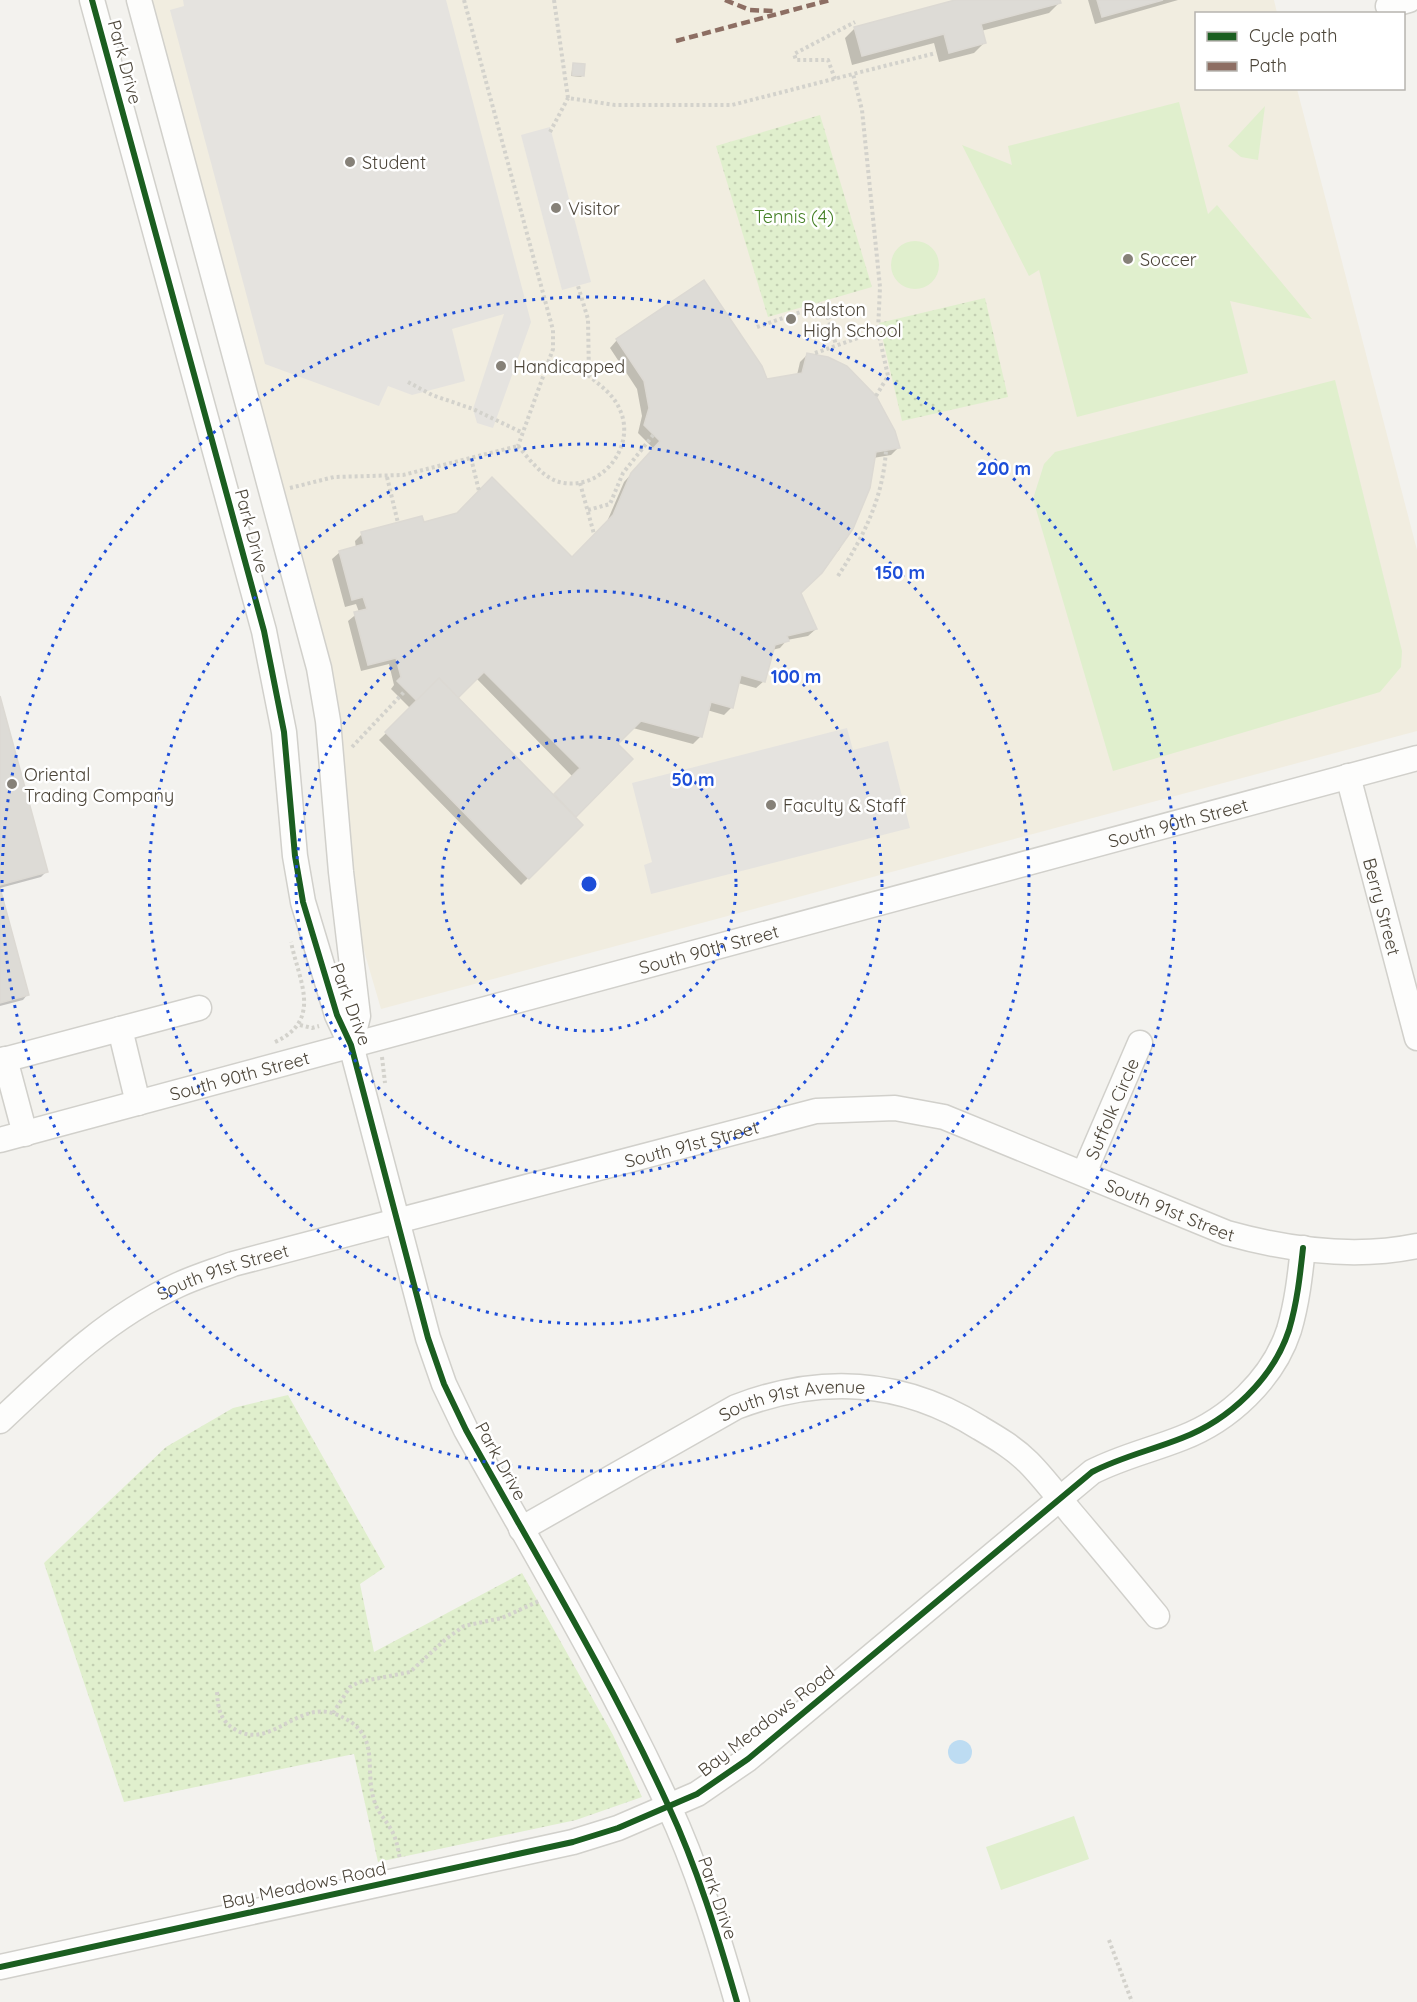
<svg xmlns="http://www.w3.org/2000/svg" width="1417" height="2002" viewBox="0 0 1417 2002" font-family="Quicksand,sans-serif">
	<defs>
		<pattern id="park-dots" width="8" height="8" patternUnits="userSpaceOnUse" patternTransform="scale(1.5)"><rect width="8" height="8" fill="#e0efcd"/><path d="M2 2h.1M6 6h.1" fill="none" stroke="#c2ceb1" stroke-width="1.8" stroke-linecap="round"/></pattern>
	</defs>
	<rect width="100%" height="100%" fill="#f3f2ee"/>
	<polygon fill="#f1ede0" points="139,0 1274,0 1277,13 1196,14 1196,88 1297,89 1417,550 1417,731 381,1009 341,872 319,668"/>
	<g fill="#e0efcd">
		<polygon points="1179,102 1208,214 1217,205 1312,319 1230,301 1248,373 1077,417 1039,270 1029,276 962,145 1012,165 1008,146"/>
		<polygon points="1265,106 1258,160 1241,157 1228,146"/>
		<circle cx="915" cy="265" r="24"/>
		<polygon points="1335,380 1402,651 1401,667 1380,692 1113,771 1033,499 1044,464 1055,452"/>
		<polygon points="1074,1816 1089,1859 1001,1890 986,1847"/>
	</g>
	<g fill="url(#park-dots)">
		<polygon points="820,115 872,287 768,317 716,146"/>
		<polygon points="985,298 1008,397 902,421 879,323"/>
		<polygon points="288,1395 385,1567 360,1584 374,1652 522,1573 613,1735 642,1797 576,1820 378,1862 354,1754 124,1802 44,1563 166,1447 233,1408"/>
	</g>
	<g fill="#e5e3df">
		<polygon points="183,0 446,0 531,322 493,428 477,423 473,409 504,314 452,329 465,381 412,395 388,386 379,406 265,364 170,10 184,6"/>
		<polygon points="550,127 591,282 562,290 521,135"/>
		<polygon points="847,728 853,750 888,741 910,828 651,894 644,865 652,862 632,783"/>
	</g>
	<circle fill="#bddcf2" cx="960" cy="1752" r="12"/>
	<g fill="#0003" fill-rule="evenodd">
		<polygon points="961,0 1058,0 1059,3 1049,13 981,31 984,43 974,53 939,62 934,43 852,65 845,38 855,28"/>
		<polygon points="1088,0 1178,0 1095,24"/>
		<polygon points="573,64 583,75 581,77 571,76"/>
		<path d="M617,340l149,41 31,-6 3,-13 8,-8 67,43 10,16 13,35 -7,7 -18,3 -11,48 -23,44 -39,43 16,36 -8,7 -21,4 -7,8 -8,2 -8,31 -8,7 -18,-5 -6,24 -8,8 -17,-5 -6,26 -8,8 -60,-16 -17,16 15,15 -57,58 7,8 -60,60 -142,-145 32,-31 -20,-20 3,-4 -5,-21 -28,7 -13,-50 11,-9 -3,-8 -11,3 -13,-48 8,-7 16,-4 -1,-7 7,-7 61,-10 149,35 34,-35 18,-42 30,-33 -16,-16 4,-17 -5,-27 -27,-41zM476,678l97,99 -19,19 -98,-98z"/>
		<polygon points="0,702 46,872 41,877 0,888"/>
		<polygon points="0,894 27,995 23,1000 0,1006"/>
	</g>
	<g fill="#dddbd6" stroke="#dcd9d3" stroke-width="1.5">
		<polygon points="955,0 1060,0 1061,3 981,24 986,43 949,53 944,34 862,56 854,27"/>
		<polygon points="1097,0 1163,0 1102,17"/>
		<polygon points="573,63 585,64 584,76 572,75"/>
		<polygon points="704,280 762,366 767,379 802,373 807,353 828,357 847,366 876,396 895,431 900,448 876,452 870,488 853,529 822,573 801,593 817,629 787,636 789,641 775,645 765,682 741,675 733,708 711,702 702,737 641,721 618,744 633,759 576,817 554,794 580,768 484,672 458,698 439,678 417,701 397,681 401,677 396,658 368,665 354,612 367,609 363,597 352,600 339,551 364,544 361,532 422,516 424,522 457,513 492,477 572,557 613,515 631,473 660,441 644,425 649,408 644,381 616,339"/>
		<polygon points="439,678 583,825 529,879 385,732"/>
		<polygon points="0,696 48,872 0,885"/>
		<polygon points="0,888 29,995 0,1003"/>
	</g>
	<g fill="none" stroke-linecap="round" stroke-linejoin="round">
		<defs>
			<g id="minor">
				<path d="M92,0l172,631 20,101 11,124 8,46 34,113 14,30 77,293 16,46 22,46c69,124 143,246 202,375 29,62 50,131 69,197"/>
				<polyline points="139,0 319,668 328,721 341,872 358,1016 351,1045"/>
				<polyline points="1388,6 1409,0"/>
				<path id="s1" d="M1348,776l69,262"/>
				<polyline points="120,1029 138,1103"/>
				<polyline points="5,1059 25,1134"/>
				<polyline points="0,1061 199,1008"/>
				<path id="s2" d="M0,1140l1417,-382"/>
				<path id="s3" d="M1084,1173l56,-130"/>
				<path id="s4" d="M0,1421c55,-52 108,-104 178,-136 17,-8 37,-14 55,-21l583,-153 79,-3 49,9 283,116c61,17 127,26 190,13"/>
				<path id="s5" d="M521,1529l215,-122c86,-33 166,-28 244,21 17,10 34,20 48,34 16,16 30,35 44,52 29,34 57,68 85,102"/>
				<path d="M0,1967l573,-125 45,-14 79,-34 51,-35 344,-287c29,-15 60,-22 90,-34 47,-18 91,-59 107,-108 8,-27 11,-54 14,-82"/>
			</g>
		</defs>
		<use href="#minor" stroke="#d1d0cb" stroke-width="27"/>
		<g stroke="#d3d2cc" stroke-width="4" stroke-dasharray="3 3" stroke-linecap="butt">
			<polyline points="464,0 553,330 553,349 518,446"/>
			<polyline points="554,0 568,98 615,105 732,105 853,74"/>
			<polyline points="835,79 828,60 796,60 794,54 855,22"/>
			<polyline points="550,132 568,98"/>
			<polyline points="757,327 824,304 836,345"/>
			<polyline points="815,353 878,331"/>
			<polyline points="408,382 432,395 473,409 523,433"/>
			<polyline points="876,396 888,376 878,331 880,287 862,110 853,74 936,53"/>
			<path d="M518,446c13,15 26,34 46,37 40,6 72,-38 56,-73 -6,-15 -19,-24 -31,-34l-1,-57 -10,-33"/>
			<polyline points="471,458 479,491"/>
			<polyline points="387,477 398,523"/>
			<polyline points="580,483 594,534"/>
			<polyline points="290,488 334,477 403,475 518,446"/>
			<polyline points="588,510 610,504 623,473 654,434"/>
			<path d="M838,576c26,-40 45,-78 48,-126"/>
			<polyline points="352,747 405,691"/>
			<polyline points="300,1025 312,1028 319,1026"/>
			<path d="M275,1042c48,-22 24,-61 16,-100"/>
			<polyline points="382,1057 385,1083"/>
			<path d="M217,1692c1,17 3,29 19,38 35,20 62,-30 99,-16 50,19 27,54 40,89 3,9 9,15 14,23 7,10 9,22 11,34"/>
			<polyline points="333,1713 350,1687 359,1682 410,1672 446,1639 464,1626 502,1618 539,1601"/>
			<polyline points="1109,1940 1132,2002"/>
		</g>
		<use href="#minor" stroke="#fdfdfc" stroke-width="24"/>
		<g stroke="#8d6e63" stroke-width="4.5" stroke-dasharray="9 4.5" stroke-linecap="butt">
			<polyline points="725,0 750,10 774,11"/>
			<polyline points="676,41 830,0"/>
		</g>
		<defs>
			<g id="cycleway">
				<path d="M92,0l172,631 20,101 11,124 8,46 34,113 14,30 77,293 16,46 22,46c69,124 143,246 202,375 29,62 50,131 69,197"/>
				<path d="M0,1967l573,-125 45,-14 79,-34 51,-35 344,-287c29,-15 60,-22 90,-34 47,-18 91,-59 107,-108 8,-27 11,-54 14,-82"/>
			</g>
		</defs>
		<use href="#cycleway" stroke="#fff" stroke-width="10"/>
		<use href="#cycleway" stroke="#1b5e20" stroke-width="6"/>
	</g>
	<g fill="none" stroke="#1d4ed8" stroke-width="3" stroke-dasharray="3 6">
		<circle cx="589" cy="884" r="147"/>
		<circle cx="589" cy="884" r="293"/>
		<circle cx="589" cy="884" r="440"/>
		<circle cx="589" cy="884" r="587"/>
	</g>
	<g fill="#868178" stroke="#fff" stroke-width="2">
		<circle cx="350" cy="162" r="6"/>
		<circle cx="556" cy="208" r="6"/>
		<circle cx="1128" cy="259" r="6"/>
		<circle cx="791" cy="319" r="6"/>
		<circle cx="501" cy="366" r="6"/>
		<circle cx="12" cy="784" r="6"/>
		<circle cx="771" cy="805" r="6"/>
	</g>
	<g text-anchor="middle" dominant-baseline="central" stroke-width="5" stroke-linejoin="round" paint-order="stroke">
		<g font-size="18" fill="#4b4438" stroke="#fff">
			<text transform="translate(125 62) rotate(75)">Park Drive</text>
			<text transform="translate(252 531) rotate(75)">Park Drive</text>
			<text stroke="none"><textPath href="#s2" startOffset="1220">South 90th Street</textPath></text>
			<text stroke="none"><textPath href="#s1" startOffset="135">Berry Street</textPath></text>
			<text stroke="none"><textPath href="#s2" startOffset="734">South 90th Street</textPath></text>
			<text transform="translate(351 1004) rotate(70)">Park Drive</text>
			<text stroke="none"><textPath href="#s2" startOffset="248">South 90th Street</textPath></text>
			<text stroke="none"><textPath href="#s3" startOffset="70">Suffolk Circle</textPath></text>
			<text stroke="none"><textPath href="#s4" startOffset="758">South 91st Street</textPath></text>
			<text stroke="none"><textPath href="#s4" startOffset="1260">South 91st Street</textPath></text>
			<text stroke="none"><textPath href="#s4" startOffset="272">South 91st Street</textPath></text>
			<text stroke="none"><textPath href="#s5" startOffset="304">South 91st Avenue</textPath></text>
			<text transform="translate(501 1461) rotate(61)">Park Drive</text>
			<text transform="translate(766 1721) rotate(-38)">Bay Meadows Road</text>
			<text transform="translate(304 1885) rotate(-12)">Bay Meadows Road</text>
			<text transform="translate(718 1898) rotate(71)">Park Drive</text>
		</g>
		<g font-size="18" fill="#4b4438" stroke="#fff" text-anchor="start">
			<text x="362" y="162">Student</text>
			<text x="568" y="208">Visitor</text>
			<text x="1140" y="259">Soccer</text>
			<text x="803" y="309">Ralston<tspan x="803" dy="21">High School</tspan></text>
			<text x="513" y="366">Handicapped</text>
			<text x="24" y="774">Oriental<tspan x="24" dy="21">Trading Company</tspan></text>
			<text x="783" y="805">Faculty &amp; Staff</text>
		</g>
		<g font-size="18" fill="#468127" stroke="#fff">
			<text x="794" y="216">Tennis (4)</text>
		</g>
	</g>
	<circle cx="589" cy="884" r="9" fill="#1d4ed8" stroke="#fff" stroke-width="3"/>
	<g font-size="18" text-anchor="middle" font-weight="bold" fill="#1d4ed8" stroke="#fff" stroke-width="5" stroke-linejoin="round" paint-order="stroke">
		<text x="1004" y="475">200 m</text>
		<text x="900" y="579">150 m</text>
		<text x="796" y="683">100 m</text>
		<text x="693" y="786">50 m</text>
	</g>
	<rect x="1195" y="12" width="210" height="78" fill="#ffffff" stroke="#b7b4af" stroke-width="1.5"/>
	<rect x="1207" y="32" width="30" height="9" fill="#1b5e20" stroke="#b7b4af" stroke-width="1.5"/>
	<text x="1249" y="42" font-size="18" fill="#4b4438">Cycle path</text>
	<rect x="1207" y="62" width="30" height="9" fill="#8d6e63" stroke="#b7b4af" stroke-width="1.5"/>
	<text x="1249" y="72" font-size="18" fill="#4b4438">Path</text>
</svg>
